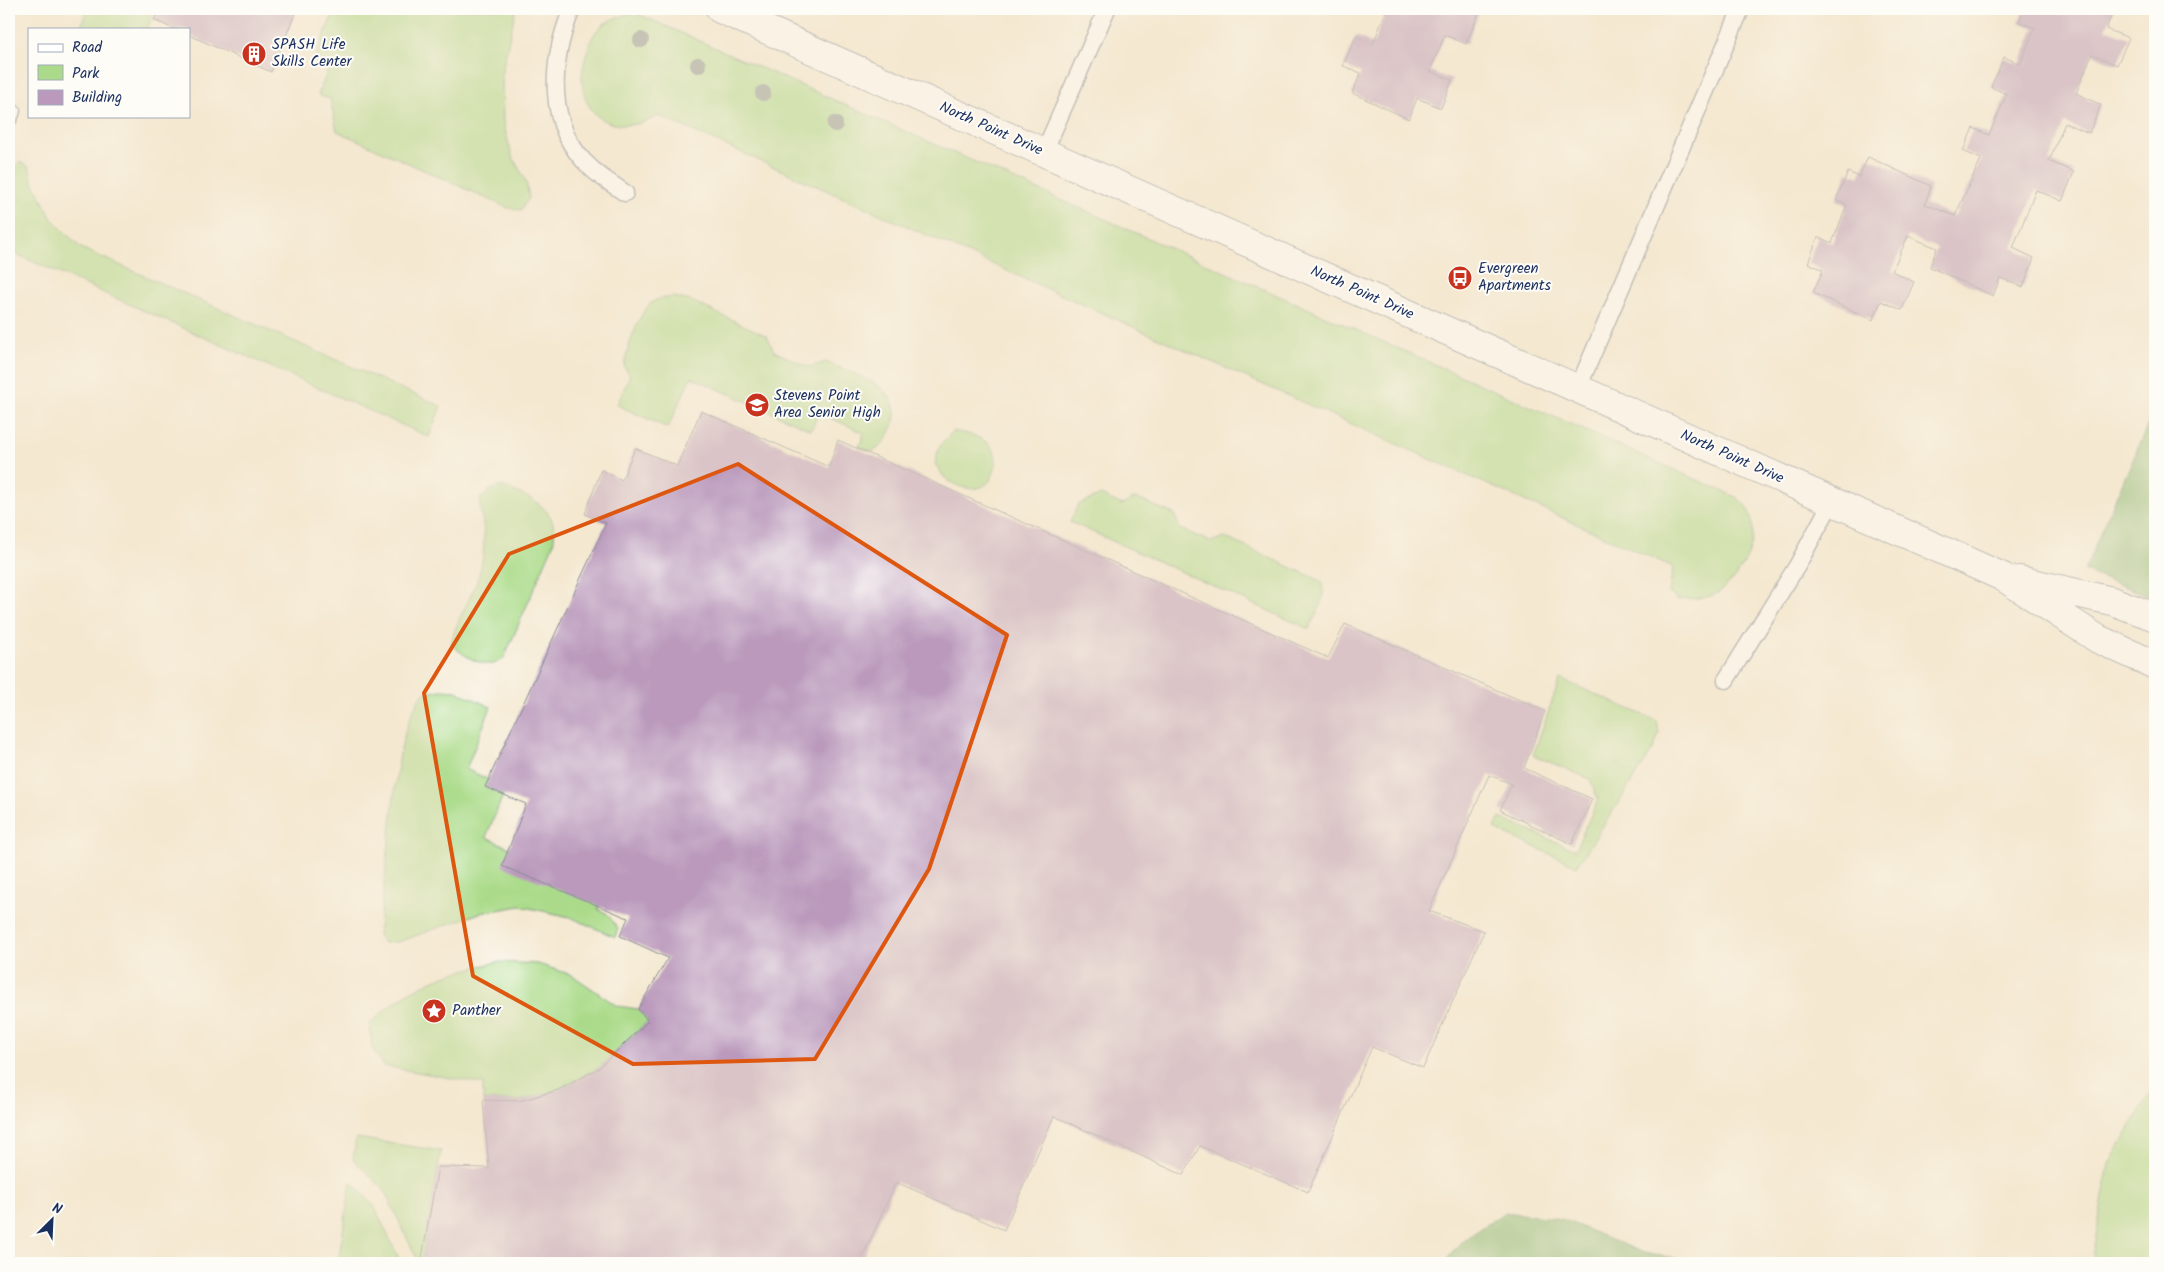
<svg xmlns="http://www.w3.org/2000/svg" width="2164" height="1272" viewBox="0 0 2164 1272" font-family="Kalam,sans-serif">
	<rect width="100%" height="100%" fill="#fdfcf7"/>
	<filter id="ink" filterUnits="userSpaceOnUse"><feTurbulence type="fractalNoise" baseFrequency=".02" numOctaves="2"/><feDisplacementMap in="SourceGraphic" scale="10" xChannelSelector="R" yChannelSelector="G"/><feConvolveMatrix kernelMatrix="1 2 1 2 8 2 1 2 1" color-interpolation-filters="sRGB"/></filter>
	<filter id="wash" filterUnits="userSpaceOnUse"><feTurbulence type="fractalNoise" baseFrequency=".0096" numOctaves="4" result="noise"/><feDisplacementMap in="SourceGraphic" scale="20" xChannelSelector="R" yChannelSelector="G"/><feGaussianBlur stdDeviation="1.12" result="paint"/><feColorMatrix in="noise" values="0 0 0 0 0 0 0 0 0 0 0 0 0 0 0 0 0 1.4 0 .05"/><feComposite in="paint" operator="in"/></filter>
	<g filter="url(#wash)">
		<rect width="100%" height="100%" fill="#f4e8d0"/>
		<g fill="#abdb8a" stroke="#638574">
			<polygon points="86,9 156,9 147,29 81,29"/>
			<polygon points="335,9 516,9 502,71 503,122 512,156 526,181 529,198 521,210 508,208 337,131 330,99 318,95 330,65 315,58"/>
			<path d="M634,12l1102,485c4,3 9,7 11,11 16,29 -3,66 -28,84 -10,7 -29,7 -41,8l-9,-7 4,-26 -1014,-451c-12,5 -23,10 -37,9 -35,-1 -46,-38 -37,-66 3,-10 6,-23 14,-31 9,-9 24,-12 35,-16z"/>
			<polygon points="20,162 29,167 33,182 52,219 81,248 441,406 429,437 9,251 9,177 12,169"/>
			<path d="M674,297l17,4 76,35 7,15 35,16 17,-5c27,12 80,25 67,63 -4,12 -10,21 -21,27l-13,-5 5,-14 -45,-20 -8,17 -120,-53 -23,51 -51,-23 13,-30 -6,-9c2,-14 15,-54 27,-63 6,-5 15,-5 23,-6z"/>
			<path d="M953,431c13,2 34,6 41,20 3,8 2,16 -1,23 -7,22 -35,16 -49,3 -3,-4 -6,-9 -9,-13l4,-17z"/>
			<path d="M502,486c29,12 59,22 51,59l-49,113c-3,2 -7,5 -11,6 -14,2 -34,-11 -42,-21 6,-27 25,-50 30,-76 3,-15 4,-28 2,-43 -1,-11 -4,-14 -2,-26l11,-9z"/>
			<path d="M1101,495l21,10 13,-7 39,16 6,15 31,13 13,-5 97,44c7,16 -5,33 -12,48l-239,-107 8,-17z"/>
			<polygon points="1560,679 1657,721 1659,733 1654,748 1577,866 1494,829 1500,818 1575,850 1598,800 1590,779 1533,755"/>
			<path d="M440,690l16,1 35,16 -25,62 40,19 -20,49 118,55 -6,17 8,4 12,15 -3,9 -45,-20 -50,-11 -40,7 -82,29 -14,1 -6,-8c5,-37 9,-74 13,-111 5,-44 7,-91 31,-130z"/>
			<path d="M499,962l39,2 34,11 45,31 21,3 10,12 -49,47 -41,22 -39,11 -36,-1v-16l-99,-18 -12,-18 -2,-25c42,-39 74,-50 129,-61z"/>
			<polygon points="2155,1090 2155,1263 2094,1263 2093,1252 2109,1164 2151,1092"/>
			<polygon points="356,1138 441,1151 422,1258 433,1263 419,1263 384,1190 353,1159"/>
			<polygon points="351,1182 373,1204 401,1263 338,1263"/>
		</g>
		<g fill="#88bb76" stroke="#52756a">
			<polygon points="2155,408 2155,598 2084,571"/>
			<polygon points="1505,1212 1562,1219 1644,1253 1701,1263 1444,1263 1461,1242"/>
		</g>
		<g id="blocks">
			<g fill="#ba99bc">
				<polygon points="159,9 297,9 271,72 189,35 189,29 174,29 154,20"/>
				<polygon points="1387,9 1469,9 1479,13 1466,44 1445,35 1430,71 1452,80 1441,108 1417,98 1409,119 1352,93 1361,73 1343,66 1356,36 1373,44"/>
				<polygon points="2024,9 2114,9 2106,29 2129,38 2117,65 2092,54 2076,93 2101,105 2089,133 2065,123 2049,161 2074,172 2062,201 2036,190 2013,248 2034,258 2023,287 2000,278 1993,296 1930,267 1937,248 1908,236 1892,271 1914,282 1902,310 1881,301 1873,320 1813,293 1823,270 1808,263 1818,237 1832,243 1847,205 1836,200 1848,172 1859,177 1868,157 1931,186 1925,204 1955,216 1981,159 1963,151 1973,128 1989,135 2007,94 1991,87 2004,57 2020,64 2035,28 2019,22"/>
				<polygon points="701,411 829,467 838,440 1328,658 1345,624 1545,711 1524,768 1592,799 1572,844 1500,810 1512,784 1489,775 1429,911 1484,931 1423,1068 1372,1047 1308,1192 1200,1146 1183,1175 1054,1116 1004,1230 896,1182 860,1263 433,1263 422,1258 438,1167 489,1168 483,1100 519,1101 558,1090 599,1068 648,1021 638,1009 668,958 620,936 628,918 502,866 526,804 485,787 606,523 585,514 601,470 622,480 635,448 677,466"/>
			</g>
		</g>
	</g>
	<g filter="url(#ink)">
		<use href="#blocks" fill-opacity="0" stroke="#888c97" stroke-width="1"/>
		<g fill="none" stroke-linecap="round" stroke-linejoin="round">
			<defs>
				<g id="service">
					<path d="M572,9c-22,52 -27,118 19,159 10,10 23,17 34,25"/>
					<polyline points="9,118 12,111"/>
					<polyline points="1044,152 1107,9"/>
					<polyline points="1578,388 1741,9"/>
					<polyline points="1726,680 1797,566 1832,501"/>
				</g>
				<g id="tertiary">
					<polyline points="720,9 2003,577 2098,639 2155,665"/>
					<polyline points="2019,580 2112,601 2155,617"/>
				</g>
			</defs>
			<use href="#service" stroke="#888c97" stroke-width="19"/>
			<use href="#tertiary" stroke="#888c97" stroke-width="30"/>
			<use href="#service" stroke="#fff" stroke-width="16"/>
			<use href="#tertiary" stroke="#fff" stroke-width="28"/>
		</g>
		<g fill="#909a97">
			<circle cx="641" cy="40" r="8"/>
			<circle cx="698" cy="65" r="8"/>
			<circle cx="763" cy="93" r="8"/>
			<circle cx="835" cy="124" r="8"/>
		</g>
	</g>
	<path d="M0 0H2164V1272H0ZM738,464l269,171 -78,234 -114,190 -182,5 -160,-88 -49,-283 85,-139z" fill="#f4e8d0" fill-opacity=".55" fill-rule="evenodd"/>
	<path fill="none" stroke="#de5710" stroke-width="4" stroke-linejoin="round" d="M738,464l269,171 -78,234 -114,190 -182,5 -160,-88 -49,-283 85,-139z"/>
	<defs>
		<symbol id="building-disc" viewBox="-11 -11 22 22"><circle r="9.5" fill="#c8321e" stroke="#fdfcf7"/><path d="M-4-6H4V6H1V3H-1V6H-4ZM-2.5-4.3h1.7v1.8h-1.7ZM.8-4.3h1.7v1.8H.8ZM-2.5-1h1.7V.8h-1.7ZM.8-1h1.7V.8H.8Z" fill="#fff"/></symbol>
		<symbol id="bus-disc" viewBox="-11 -11 22 22"><circle r="9.5" fill="#c8321e" stroke="#fdfcf7"/><path d="M-5-6H5V4H4V6H2V4H-2V6H-4V4H-5ZM-3.5-4V0h7V-4ZM-3.5 1.2v1.5H-2V1.2ZM2 1.2v1.5H3.5V1.2Z" fill="#fff"/></symbol>
		<symbol id="school-disc" viewBox="-11 -11 22 22"><circle r="9.5" fill="#c8321e" stroke="#fdfcf7"/><path d="M0-5L7-2L0 1L-7-2ZM-4 1L0 2.5L4 1V4Q0 6-4 4Z" fill="#fff"/></symbol>
		<symbol id="sight-disc" viewBox="-11 -11 22 22"><circle r="9.5" fill="#c8321e" stroke="#fdfcf7"/><path d="M0-6L1.8-2.2L6-1.7L2.9 1.2L3.7 5.4L0 3.3L-3.7 5.4L-2.9 1.2L-6-1.7L-1.8-2.2Z" fill="#fff"/></symbol>
	</defs>
	<g fill-rule="evenodd">
		<use href="#building-disc" x="240" y="40" width="28" height="28"/>
		<use href="#bus-disc" x="1446" y="264" width="28" height="28"/>
		<use href="#school-disc" x="743" y="391" width="28" height="28"/>
		<use href="#sight-disc" x="420" y="997" width="28" height="28"/>
	</g>
	<g text-anchor="middle" dominant-baseline="central" stroke-width="4" stroke-linejoin="round" paint-order="stroke">
		<g font-size="15" fill="#1b2f5e" stroke="#fdfcf7" text-anchor="start">
			<text x="272" y="45">SPASH Life<tspan x="272" dy="17">Skills Center</tspan></text>
			<text x="1478" y="269">Evergreen<tspan x="1478" dy="17">Apartments</tspan></text>
			<text x="774" y="396">Stevens Point<tspan x="774" dy="17">Area Senior High</tspan></text>
			<text x="452" y="1011">Panther</text>
		</g>
		<g font-size="15" fill="#1b2f5e" stroke="#fdfcf7">
			<text transform="translate(991 129) rotate(24)">North Point Drive</text>
			<text transform="translate(1362 293) rotate(24)">North Point Drive</text>
			<text transform="translate(1732 457) rotate(24)">North Point Drive</text>
		</g>
	</g>
	<rect width="2164" height="1272" fill="none" stroke="#fdfcf7" stroke-width="30"/>
	<rect x="28" y="28" width="162" height="90" fill="#fdfcf7" stroke="#a3aaba"/>
	<rect x="38" y="44" width="25" height="8" fill="#ffffff" stroke="#a3aaba"/>
	<text x="72" y="52" font-size="15" fill="#1b2f5e">Road</text>
	<rect x="38" y="65" width="25" height="15" fill="#abdb8a" stroke="#a3aaba"/>
	<text x="72" y="78" font-size="15" fill="#1b2f5e">Park</text>
	<rect x="38" y="90" width="25" height="15" fill="#ba99bc" stroke="#a3aaba"/>
	<text x="72" y="102" font-size="15" fill="#1b2f5e">Building</text>
	<g transform="translate(52 1220) rotate(24)" stroke="#fdfcf7" stroke-width="4" paint-order="stroke">
	<path d="M0-4L9 19L0 12L-9 19Z" fill="#1b2f5e"/>
	<text y="-8" font-size="14" font-weight="bold" text-anchor="middle" fill="#1b2f5e">N</text>
	</g>
</svg>
